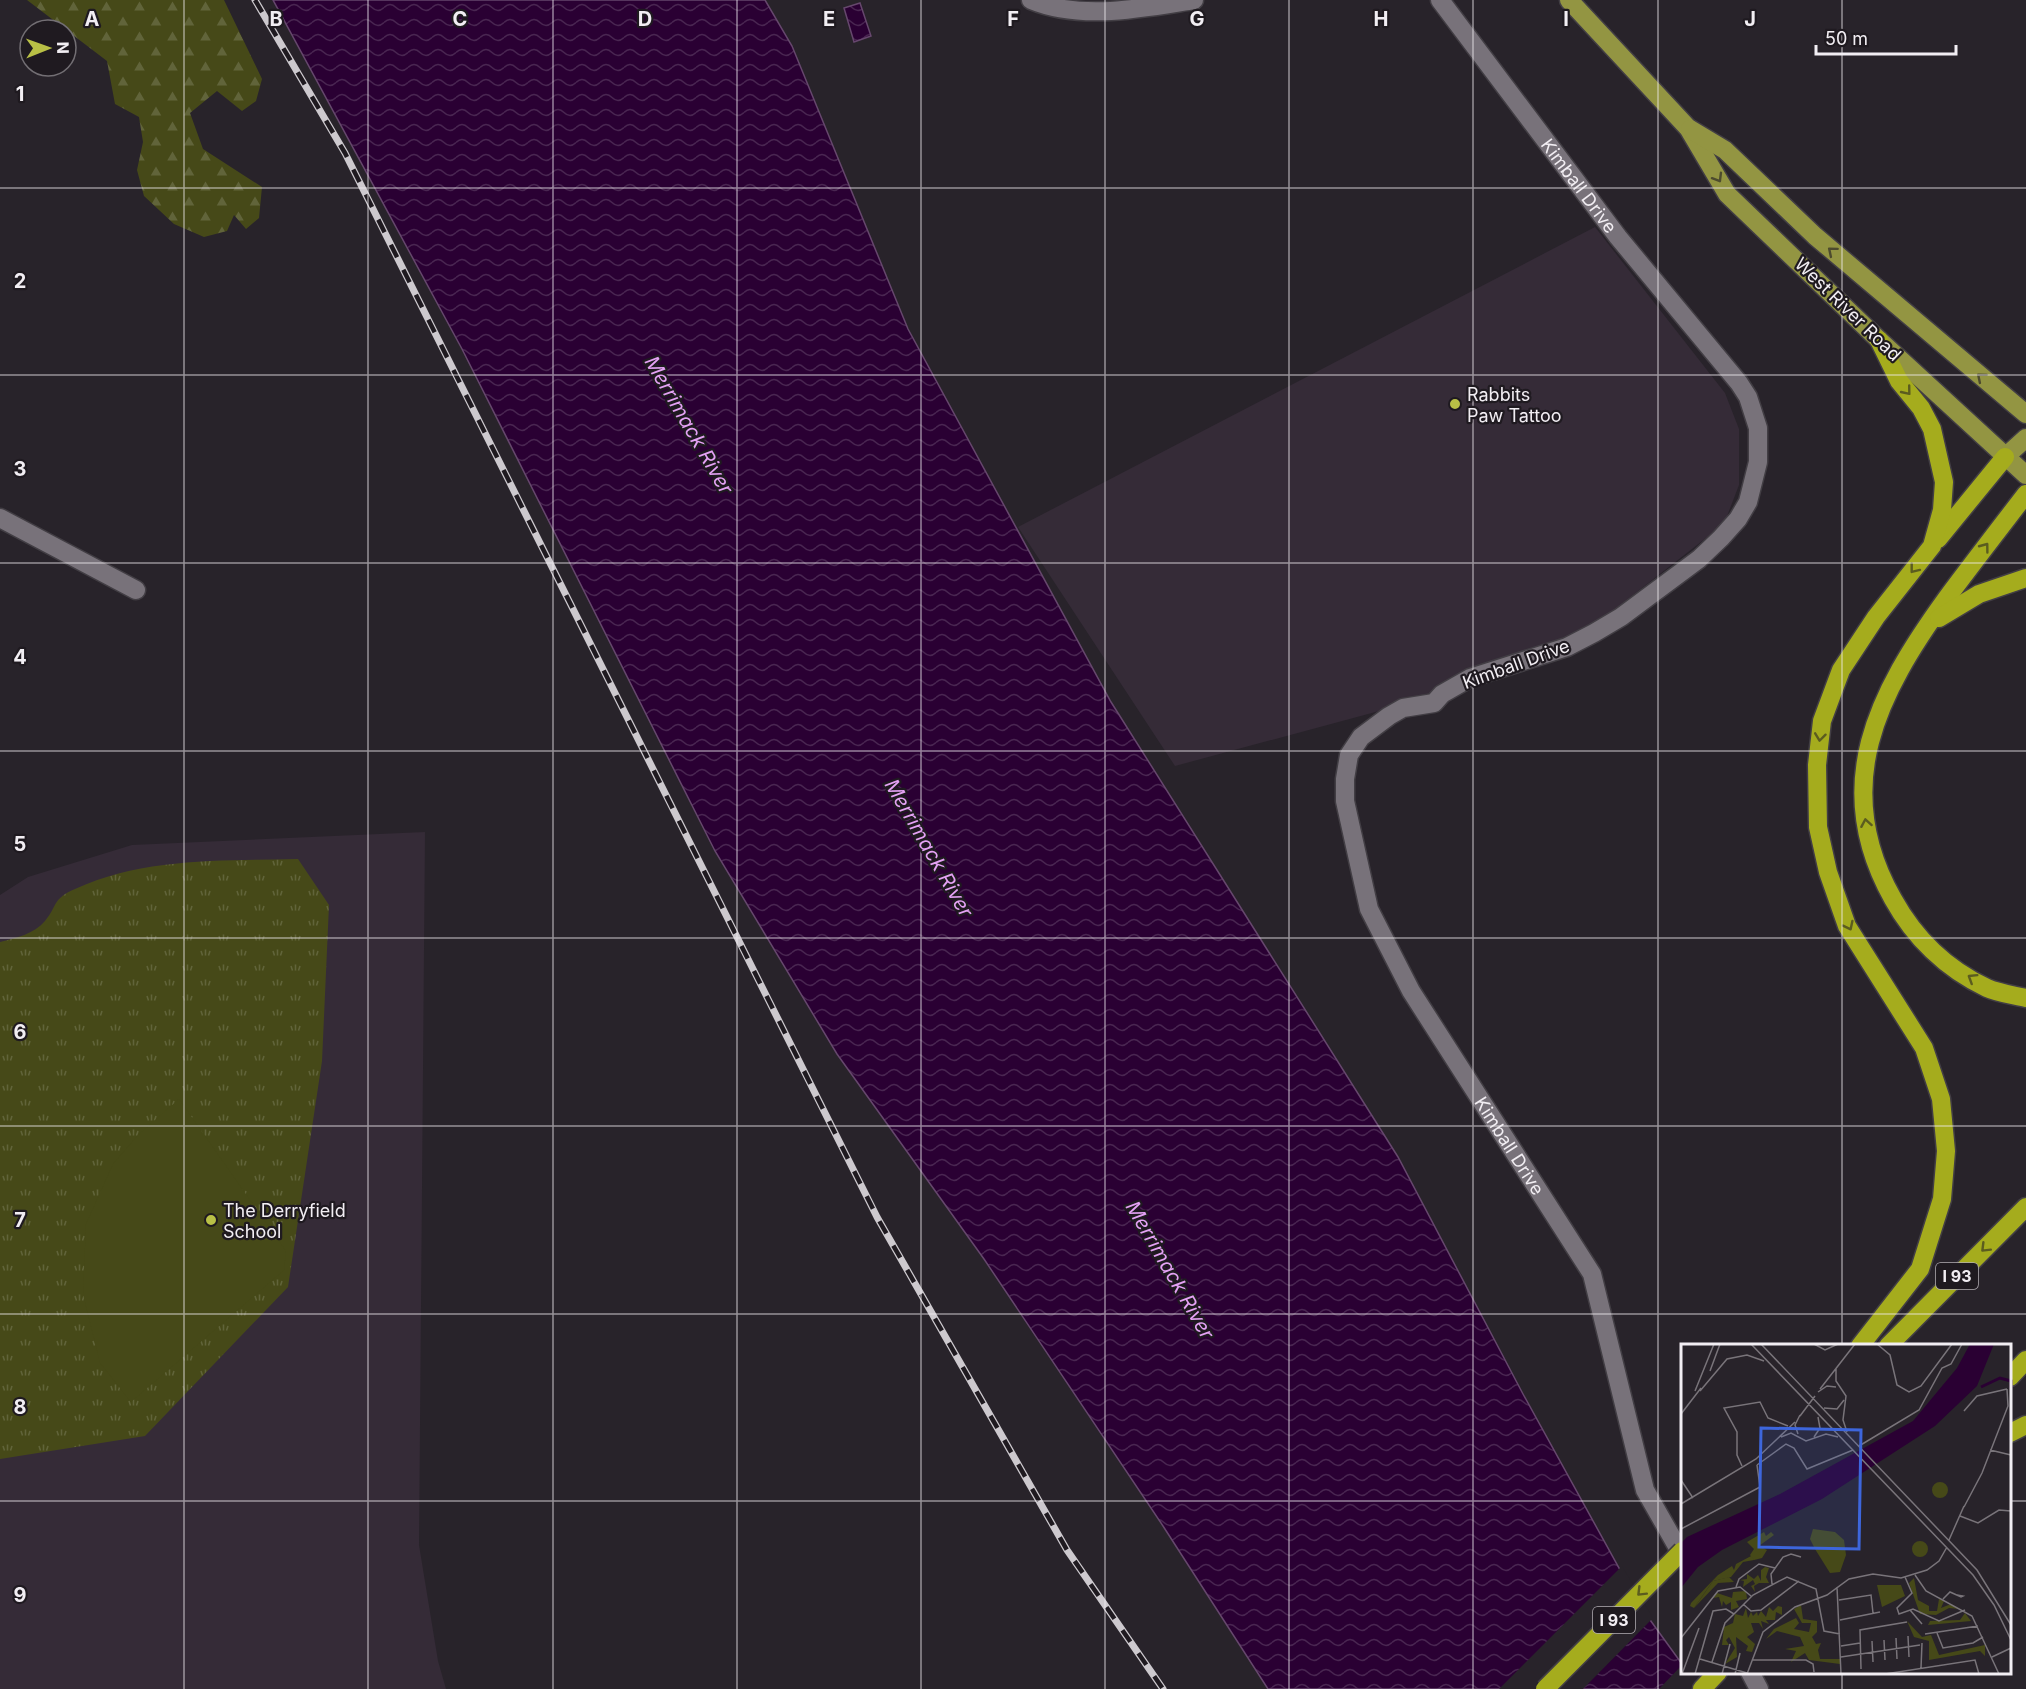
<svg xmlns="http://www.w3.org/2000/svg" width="2026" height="1689" viewBox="0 0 2026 1689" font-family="Inter,sans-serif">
	<defs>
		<pattern id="grass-tufts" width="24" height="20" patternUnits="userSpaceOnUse" patternTransform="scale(1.5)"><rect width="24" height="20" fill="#464918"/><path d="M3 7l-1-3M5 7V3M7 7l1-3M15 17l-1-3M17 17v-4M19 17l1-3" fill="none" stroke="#61643a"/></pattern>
		<pattern id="forest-firs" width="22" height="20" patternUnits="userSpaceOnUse" patternTransform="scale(1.5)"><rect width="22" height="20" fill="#464918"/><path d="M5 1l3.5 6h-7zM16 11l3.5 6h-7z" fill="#61643a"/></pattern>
		<pattern id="water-waves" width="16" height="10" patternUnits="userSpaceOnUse" patternTransform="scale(1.5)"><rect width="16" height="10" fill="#2a0033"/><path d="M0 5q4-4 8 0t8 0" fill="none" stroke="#492651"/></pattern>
	</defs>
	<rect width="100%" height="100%" fill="#28232a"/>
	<g fill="#352b37">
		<polygon points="1595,227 1725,393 1739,429 1739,485 1724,524 1592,627 1535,650 1442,694 1175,766 1018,527"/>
		<polygon points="425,832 419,1545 438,1661 446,1689 0,1689 0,895 28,877 132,845"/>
	</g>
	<path fill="url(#grass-tufts)" d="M298,859l31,46 -7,156 -34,226 -143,149 -145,23v-517c16,-4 34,-8 45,-21 13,-16 7,-22 30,-32 70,-32 148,-28 223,-30z"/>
	<polygon fill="url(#forest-firs)" points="27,0 224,0 262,79 256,101 242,111 217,91 190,113 203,149 262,187 259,218 246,229 234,215 227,231 204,237 174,224 144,196 137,170 143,142 139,117 115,104 107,61"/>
	<polygon fill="#464918" points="179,1099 286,1251 284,1270 131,1402 100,1363 83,1294 86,1224 113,1164 138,1135"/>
	<g fill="url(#water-waves)" stroke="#66476d" stroke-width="1.5">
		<polygon points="273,0 765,0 792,46 908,329 1111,702 1398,1157 1523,1394 1640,1606 1682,1664 1682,1672 1701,1689 1268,1689 1163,1526 984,1259 837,1054 715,851 462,349"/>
		<polygon points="860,3 871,36 854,42 844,8"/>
	</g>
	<g fill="#28232a">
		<polygon points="1622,1566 1653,1618 1583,1689 1499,1689"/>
		<polygon points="1682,1665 1682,1672 1692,1672 1704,1689 1659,1689"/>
	</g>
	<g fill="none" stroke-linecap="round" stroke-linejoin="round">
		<defs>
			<g id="minor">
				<path d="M1031,0c50,21 112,8 163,0"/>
				<path id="s1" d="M1440,0l178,237 121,146 9,14 10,31v34l-10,40 -10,17 -17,19 -22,21 -78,58 -27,16 -27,14 -97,31 -28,16 -8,9 -31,5 -14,8 -28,21 -12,18 -4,24v22l24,108 42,82 181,283 53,216 37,65"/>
				<polyline points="0,518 136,590"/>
				<polyline points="1750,1672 1759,1689"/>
			</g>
			<g id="major">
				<polyline points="1569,0 1688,128 1727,194 1879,340 2026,475"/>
				<polyline points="1690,129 1725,150 1815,236 2026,414"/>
				<polyline points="2005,457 2026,438"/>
			</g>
			<g id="highway">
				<path d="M2026,494c-27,35 -54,70 -80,105 -68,94 -117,187 -53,300 21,38 53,70 94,89 11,5 26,7 39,10"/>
				<polyline points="1938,539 2005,457"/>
				<polyline points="1939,618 1979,594 2026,578"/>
				<polyline points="1860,1346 1920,1269 1942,1199 1946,1151 1941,1099 1924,1048 1847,926 1828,872 1818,827 1817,765 1822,721 1841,670 1876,617 1932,546 1942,510 1944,482 1932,429 1921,408 1899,381 1879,340"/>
				<polyline points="1888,1346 2026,1207"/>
				<polyline points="2010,1377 2026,1360"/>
				<polyline points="2010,1433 2026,1425"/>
				<polyline points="1702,1689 1718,1672"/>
			</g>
		</defs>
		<use href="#minor" stroke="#423e44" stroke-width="21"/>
		<use href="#major" stroke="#423e44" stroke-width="21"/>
		<use href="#highway" stroke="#423e44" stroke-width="21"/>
		<use href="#minor" stroke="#78727a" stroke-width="18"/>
		<use href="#major" stroke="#939542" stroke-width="18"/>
		<use href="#highway" stroke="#a5ac1d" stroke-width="18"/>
		<defs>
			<polyline id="rail" points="255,0 345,153 877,1217 1067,1550 1163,1689"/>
		</defs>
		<use href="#rail" stroke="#cdc9ce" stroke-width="7"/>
		<use href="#rail" stroke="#1f1a20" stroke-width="4.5" stroke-dasharray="14" stroke-linecap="butt"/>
		<defs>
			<polyline id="highway-bridge" points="1545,1689 1682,1551"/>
		</defs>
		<use href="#highway-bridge" stroke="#423e44" stroke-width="21" stroke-linecap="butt"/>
		<use href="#highway-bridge" stroke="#a5ac1d" stroke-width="18"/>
	</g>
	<defs><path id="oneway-chevron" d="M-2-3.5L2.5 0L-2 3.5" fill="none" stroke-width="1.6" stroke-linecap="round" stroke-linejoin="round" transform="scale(1.5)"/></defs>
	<g stroke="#4d4b2e">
		<use href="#oneway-chevron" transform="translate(1718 178) rotate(59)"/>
		<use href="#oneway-chevron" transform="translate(1832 251) rotate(-140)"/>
		<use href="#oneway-chevron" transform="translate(1981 377) rotate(-140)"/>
	</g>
	<g stroke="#5b5c1f">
		<use href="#oneway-chevron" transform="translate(1907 391) rotate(51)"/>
		<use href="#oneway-chevron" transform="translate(1985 547) rotate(-53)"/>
		<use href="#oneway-chevron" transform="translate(1914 569) rotate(128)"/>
		<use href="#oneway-chevron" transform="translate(1820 737) rotate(97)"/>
		<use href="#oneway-chevron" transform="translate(1866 823) rotate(-100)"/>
		<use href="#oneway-chevron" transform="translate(1849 926) rotate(64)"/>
		<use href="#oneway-chevron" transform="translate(1972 978) rotate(-148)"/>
		<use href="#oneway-chevron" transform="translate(1985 1248) rotate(135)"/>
		<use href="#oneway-chevron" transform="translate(1641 1592) rotate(135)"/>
	</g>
	<path fill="none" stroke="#f2eef3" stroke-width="1.5" stroke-opacity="0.55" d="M184,0v1689M368,0v1689M553,0v1689M737,0v1689M921,0v1689M1105,0v1689M1289,0v1689M1473,0v1689M1658,0v1689M1842,0v1346M0,188h2026M0,375h2026M0,563h2026M0,751h2026M0,938h2026M0,1126h2026M0,1314h2026M0,1501h1682M2010,1501h16M1842,1672v17"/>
	<g fill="#b9c046" stroke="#1f1a20" stroke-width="2">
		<circle cx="1455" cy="404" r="6"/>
		<circle cx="211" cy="1220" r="6"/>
	</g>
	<g text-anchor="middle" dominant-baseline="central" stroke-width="4.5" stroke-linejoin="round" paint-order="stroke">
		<g fill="#1f1a20" stroke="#b3aeb4" stroke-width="1.5">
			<rect x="1936" y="1263" width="42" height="26" rx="4.5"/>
			<rect x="1593" y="1607" width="42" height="26" rx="4.5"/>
		</g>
		<g font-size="16" font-weight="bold" fill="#f2eef3">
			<text x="1957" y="1276">I 93</text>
			<text x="1614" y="1620">I 93</text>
		</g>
		<g font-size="18" fill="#f2eef3" stroke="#1f1a20">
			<text stroke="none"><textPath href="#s1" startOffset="232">Kimball Drive</textPath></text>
			<text transform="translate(1848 309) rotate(44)">West River Road</text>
			<text transform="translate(1516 664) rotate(-20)">Kimball Drive</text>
			<text stroke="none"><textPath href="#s1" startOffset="1528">Kimball Drive</textPath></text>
		</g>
		<g font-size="18" fill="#f2eef3" stroke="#1f1a20" text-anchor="start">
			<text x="1467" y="394">Rabbits<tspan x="1467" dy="21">Paw Tattoo</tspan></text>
			<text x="223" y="1210">The Derryfield<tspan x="223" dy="21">School</tspan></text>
		</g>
		<g font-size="20" font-style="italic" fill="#e4a1f4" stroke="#1f1a20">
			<text transform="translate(689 425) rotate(60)">Merrimack River</text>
			<text transform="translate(929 848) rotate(60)">Merrimack River</text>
			<text transform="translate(1170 1270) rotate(60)">Merrimack River</text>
		</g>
	</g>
	<g transform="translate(1681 1344)">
		<rect width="330" height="330" fill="#28232a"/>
		<path d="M132,185l22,3 9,8 2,15 -6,17 -10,1 -15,-24 -5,-10zM72,211l1,5 -11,2 -12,15 -18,4 -19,27 -4,-2 1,-3 27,-28 14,-9 2,4 2,-6z" fill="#464918"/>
		<path d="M83,188l2,4 5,-4 3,3 -15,11 8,4 -5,8 -8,2 -4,-5 4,-6 -7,-7zM84,223l4,1 -3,9 3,6h-10l-5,3 1,6 -4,-6 4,-2 -2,-4 -10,7 1,-6 -4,-1 7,-1v-5l7,5 4,-4 3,6v-11zM48,233l5,5 -16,1 -24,25 19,-27zM233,234l4,22 11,6v5h8l2,-12 5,2 -3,7 10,-4 9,5 -11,-1 -13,7 -16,-1 -11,-31zM196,241h24l4,11 -23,11zM65,247l1,8 -11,2 3,6 -8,3v-8l-5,3 -3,-4 -1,6 -3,-10 -6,1 4,-5 15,5 1,-6zM120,261l2,14 14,2v11l-5,5 4,7 5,-1 -3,7 2,9h20v5l-31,-4 -4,-7 -14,9 5,-11 -11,-2 19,-3 -4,-9 -23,-6 -11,8 8,-10 22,-11 3,5 -5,6 15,3 2,-9h-9l-8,-14zM97,262l4,1v8l-6,-3 -1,8h-9l3,4 -8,-3 2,8 -4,-6h-8l3,9 -7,5 8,7 -3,8 -6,-1 2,-5 -12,-9 1,20 -12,7 10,-16 -6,-11 -3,3 3,5h-7l2,-18 9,-4 2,-9 8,2 3,-8 2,10 3,-6 2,4 4,-4 1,4 3,-5 5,6 3,-10 4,4zM284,269l6,8 -43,4 2,-4 30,-1zM226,277l15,16 9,-2 8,20 46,-10v11l-5,-5 -51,9v-19l-15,-4z" fill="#464918"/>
		<path d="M251 146a8 8 0 1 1 16 0a8 8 0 1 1-16 0ZM231 205a8 8 0 1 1 16 0a8 8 0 1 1-16 0Z" fill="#464918"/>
		<path d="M289,0h24l-17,42 -42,40 -113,73 -100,51 -24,17 -17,21v-45l6,-6 93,-43 133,-73 44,-53z" fill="#2a0033"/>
		<path fill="none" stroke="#2a0033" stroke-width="3" d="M300,43l19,-9 11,3v7"/>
		<path fill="none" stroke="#79747a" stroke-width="1.5" d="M70,0l222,231 21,30 17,35M80,0l216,226 34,55M133,0l11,6 13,-6M196,0l13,11 7,30 12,7 12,-6 31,-42M155,25v12l10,15 -3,24 4,12M29,27l10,-27M139,45l35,-45M14,47l19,-47M19,47l27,-32 20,-4 17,6M137,48l9,-6 9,1M143,64l13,1 7,-9M283,67l13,-15 30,-7M0,70l20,-26M119,72l15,-20M117,90l-3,-9 5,-10M100,93l10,-4 15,8 20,-7 12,3M133,93l6,-9 -2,-11M178,102l60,-36 23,-42 9,-4 11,-20M309,106l21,5M76,121l29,-21 8,4 13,21 46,-19M61,122l-5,-11v-23l-13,-24 36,-6 8,16 20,8M0,136l12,18M0,160l75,-45 39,-37M283,163l18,-34 26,-67 -1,-17M279,172l18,7 21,-13 12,1M0,185l79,-42 -3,-22M268,196l15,-34M234,231l11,16 46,25 27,58M224,233l7,16 -15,15 2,6 14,-5 26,12 26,-11M91,240l-1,-10 12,-17 8,-3 10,3M55,243l3,-8 20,-15 16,4M156,243l4,87M262,255l7,-7 11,5 2,-1 -6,-1M158,256l32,-5 2,18M62,260l8,7 10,-1 38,-29M229,266l12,14M159,276l40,-8M256,289l6,15 30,-5 10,-6M244,290l53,-8M227,292l1,21M0,294l37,-47 22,-4 11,9M215,294l1,21M203,296l1,20M191,297l1,21M160,302l19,-3M160,313l79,-12M311,313l19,-9M19,315l47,14M71,316h54l7,4 1,8M31,318l13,-39 28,-28 34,-18 29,12 8,42 16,3M240,324l1,-25M180,325l-1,-39 47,-8M1,330l17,-46M14,330l18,-63 13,-2 8,5M41,330l8,-30M54,330l5,-21M66,330l16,-42 32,-25 32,-12 22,-16 24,-5 28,4 26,-8 12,-9 8,-14M204,330l90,-14 4,14"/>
		<path fill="#3d66dc" fill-opacity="0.15" stroke="#3d66dc" stroke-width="3" d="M80,84l100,2 -2,119 -100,-2z"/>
		<rect width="330" height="330" fill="none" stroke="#f2eef3" stroke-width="3"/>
	</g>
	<g font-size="20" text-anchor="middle" font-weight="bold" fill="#f2eef3" stroke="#1f1a20" stroke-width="4.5" stroke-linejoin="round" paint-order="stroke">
		<text x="92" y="26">A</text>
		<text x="276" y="26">B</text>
		<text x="460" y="26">C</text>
		<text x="645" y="26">D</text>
		<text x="829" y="26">E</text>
		<text x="1013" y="26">F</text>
		<text x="1197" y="26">G</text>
		<text x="1381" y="26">H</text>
		<text x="1566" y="26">I</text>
		<text x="1750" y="26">J</text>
		<text x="20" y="101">1</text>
		<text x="20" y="288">2</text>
		<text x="20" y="476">3</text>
		<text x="20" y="664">4</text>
		<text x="20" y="851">5</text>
		<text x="20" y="1039">6</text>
		<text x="20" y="1227">7</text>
		<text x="20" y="1414">8</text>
		<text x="20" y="1602">9</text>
	</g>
	<g transform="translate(48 48) rotate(89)"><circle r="28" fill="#1f1a20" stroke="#736f74" stroke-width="1.5"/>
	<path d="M0-4.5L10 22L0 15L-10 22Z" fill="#b9c046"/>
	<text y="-9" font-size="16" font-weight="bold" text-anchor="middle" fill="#f2eef3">N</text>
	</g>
	<path d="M1816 45v9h140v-9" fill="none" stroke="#f2eef3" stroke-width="3"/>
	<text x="1825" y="45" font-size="18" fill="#f2eef3" stroke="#1f1a20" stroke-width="4.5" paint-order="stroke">50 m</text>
</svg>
